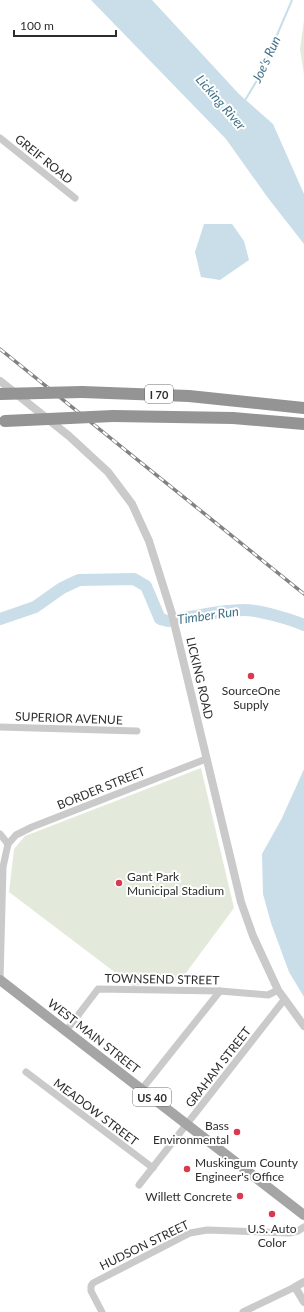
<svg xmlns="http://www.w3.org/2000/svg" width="304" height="1312" viewBox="0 0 304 1312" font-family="Lato,sans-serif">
	<rect width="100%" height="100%" fill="#fff"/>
	<g fill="#e4eadb">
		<polygon points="304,20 304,75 300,49"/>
		<polygon points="201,768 234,908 180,981 133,986 9,892 14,849 25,836"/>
	</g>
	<g fill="#c9dee8">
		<polygon points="91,0 152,0 239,94 273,124 304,194 304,244 268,198 226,139"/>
		<polygon points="204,224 232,224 244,241 249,260 220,280 201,277 195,252"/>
		<polygon points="304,769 304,997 289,972 271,923 263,894 262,854 282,818"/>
	</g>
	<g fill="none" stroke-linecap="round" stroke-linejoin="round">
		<polyline stroke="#c9dee8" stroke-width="2" points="244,102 259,77 292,0"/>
		<path stroke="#c9dee8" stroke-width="12" d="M0,619l35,-12 27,-19 17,-8 55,-1 12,7 14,33 8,2c25,-4 50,-11 76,-11 15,0 46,9 60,15"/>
		<g stroke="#cacaca" stroke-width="7">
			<polyline points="0,138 75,198"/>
			<polyline points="0,727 137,731"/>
			<polyline points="0,834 8,844 3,867 0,980"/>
			<polyline points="8,844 16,835 32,827 206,759"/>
			<polyline points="66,1031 98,989 220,991 268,995 278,990"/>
			<polyline points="26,1072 153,1168"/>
			<polyline points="142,1089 220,991"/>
			<polyline points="139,1185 284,1000"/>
			<polyline points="102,1312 91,1291 91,1286 93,1283 190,1233 207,1230 289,1233 298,1231 304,1227"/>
			<polyline points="243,1312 295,1287"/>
		</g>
		<g stroke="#cacaca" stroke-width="8">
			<polyline points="0,381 69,436 108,472 132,504 149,541 172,614 241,902 253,936 278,990 304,1026"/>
			<polyline points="304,1282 295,1287 304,1302"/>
		</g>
		<polyline stroke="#a5a5a5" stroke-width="10" points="0,980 304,1215"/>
		<g stroke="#949494" stroke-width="12">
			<polyline points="82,392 189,396 304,408"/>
			<polyline points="113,416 233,418 304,424"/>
		</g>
		<defs>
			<polyline id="rail" points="0,349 304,594"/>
		</defs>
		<use href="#rail" stroke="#828282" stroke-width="3.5"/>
		<use href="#rail" stroke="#fff" stroke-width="2" stroke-dasharray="6" stroke-linecap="butt"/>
		<g stroke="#949494" stroke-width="12">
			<polyline points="0,394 82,392"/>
			<polyline points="5,421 113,416"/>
		</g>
	</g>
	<g fill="#d93a50" stroke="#fff" stroke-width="1.5">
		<circle cx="251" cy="676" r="4"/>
		<circle cx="119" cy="883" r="4"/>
		<circle cx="237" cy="1132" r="4"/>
		<circle cx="187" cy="1169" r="4"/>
		<circle cx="240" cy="1196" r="4"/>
		<circle cx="272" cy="1214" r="4"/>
	</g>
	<g text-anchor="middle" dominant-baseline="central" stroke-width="4" stroke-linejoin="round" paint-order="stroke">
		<g fill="#fff" stroke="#6c6c6c" stroke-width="1">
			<rect x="145" y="385" width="28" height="18" rx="3"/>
			<rect x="133" y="1088" width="38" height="18" rx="3"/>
		</g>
		<g font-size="11" font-weight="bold" fill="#2d2d2d">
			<text x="159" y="394">I 70</text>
			<text x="152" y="1097">US 40</text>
		</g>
		<g font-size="12" fill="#2d2d2d" stroke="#fff">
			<text transform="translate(44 159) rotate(39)">GREIF ROAD</text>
			<text transform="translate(200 678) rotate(77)">LICKING ROAD</text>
			<text transform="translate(69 718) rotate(2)">SUPERIOR AVENUE</text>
			<text transform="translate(101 788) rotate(-22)">BORDER STREET</text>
			<text transform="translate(162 979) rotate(1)">TOWNSEND STREET</text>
			<text transform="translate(94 1036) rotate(38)">WEST MAIN STREET</text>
			<text transform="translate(218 1067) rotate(-52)">GRAHAM STREET</text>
			<text transform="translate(96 1112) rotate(37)">MEADOW STREET</text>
			<text transform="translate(144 1245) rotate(-26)">HUDSON STREET</text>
		</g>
		<g font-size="12" fill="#2d2d2d" stroke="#fff">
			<text x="251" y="690">SourceOne<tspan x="251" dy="14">Supply</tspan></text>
			<text x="127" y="876" text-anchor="start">Gant Park<tspan x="127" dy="14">Municipal Stadium</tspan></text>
			<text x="229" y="1125" text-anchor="end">Bass<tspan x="229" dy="14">Environmental</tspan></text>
			<text x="195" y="1162" text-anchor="start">Muskingum County<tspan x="195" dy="14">Engineer's Office</tspan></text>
			<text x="232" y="1196" text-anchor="end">Willett Concrete</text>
			<text x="272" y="1228">U.S. Auto<tspan x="272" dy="14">Color</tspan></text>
		</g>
		<g font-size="13" font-style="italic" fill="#417289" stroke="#fff">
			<text transform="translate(266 59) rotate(-65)">Joe's Run</text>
			<text transform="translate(221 102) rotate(49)">Licking River</text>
			<text transform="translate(208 615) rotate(-8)">Timber Run</text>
		</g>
	</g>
	<path d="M14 30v6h102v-6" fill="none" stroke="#2d2d2d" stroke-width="2"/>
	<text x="20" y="30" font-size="12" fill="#2d2d2d" stroke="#ffffff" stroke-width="3" paint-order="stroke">100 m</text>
</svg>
